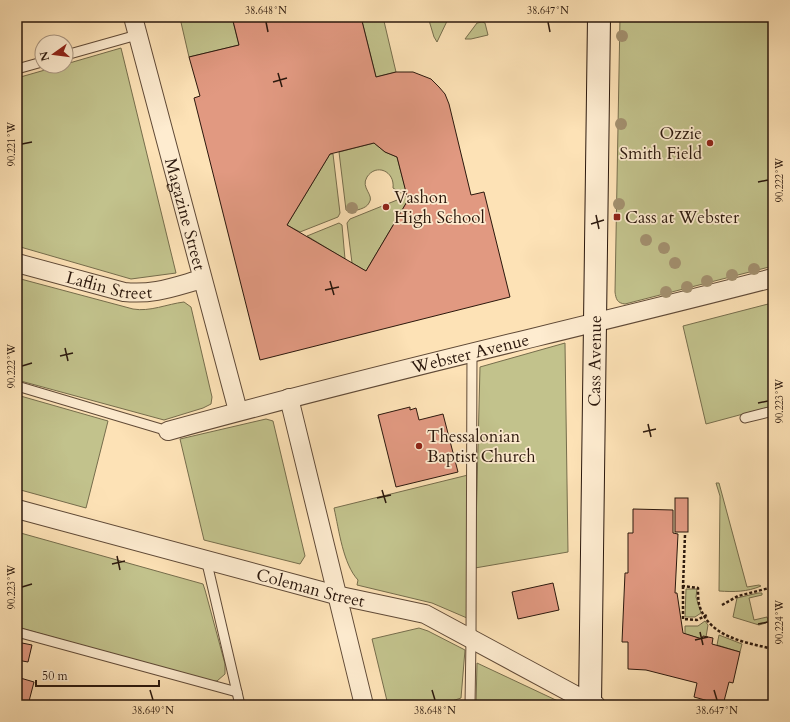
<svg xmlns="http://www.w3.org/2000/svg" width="790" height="722" viewBox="0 0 790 722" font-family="Cardo,serif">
	<rect width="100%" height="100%" fill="#fde2b6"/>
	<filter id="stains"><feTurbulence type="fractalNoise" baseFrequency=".005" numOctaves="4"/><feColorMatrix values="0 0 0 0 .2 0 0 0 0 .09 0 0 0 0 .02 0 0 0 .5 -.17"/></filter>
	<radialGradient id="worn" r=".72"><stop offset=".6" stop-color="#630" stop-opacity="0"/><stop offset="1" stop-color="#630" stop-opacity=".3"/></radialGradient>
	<g fill="#c2c28c" stroke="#766d4c">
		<polygon points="183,17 232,17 239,45 189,57 180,18"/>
		<polygon points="361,17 383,17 396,72 376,77"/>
		<polygon points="428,17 449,17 437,42 434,37"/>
		<path d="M620,17h153v249l-148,38c-8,-1 -9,-5 -10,-12z"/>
		<polygon points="482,22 485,23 488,35 471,39 465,39 477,23"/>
		<polygon points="121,48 176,273 131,279 17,246 17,78 59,66 66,66 66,64"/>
		<path d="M374,143l11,9 12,5 9,34 -5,2 -8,-5c2,-17 -17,-25 -26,-11 -7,11 8,18 2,26 -3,6 -13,7 -19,9l-4,-2 -7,-58z"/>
		<polygon points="330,154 333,154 340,213 338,217 300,232 287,225"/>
		<polygon points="407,196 408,200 366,271 352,263 347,223 350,219"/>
		<polygon points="339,223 342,225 345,259 307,236"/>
		<path d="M17,278l116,31c17,3 34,-5 51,-7l7,5 21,90 -1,7 -8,4 -39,12 -147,-40z"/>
		<polygon points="772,303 773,406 706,424 683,326"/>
		<polygon points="565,343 568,552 475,568 480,367"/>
		<polygon points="17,395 108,421 86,508 17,489"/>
		<polygon points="266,419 273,421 305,556 300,564 204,540 180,439"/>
		<path d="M468,475l-1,143 -35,-15 -75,-18 1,-5c-15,-16 -19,-50 -24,-72z"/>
		<path d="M716,483h3l28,104 12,-2 2,1c-14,6 -27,6 -42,5l1,-95z"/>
		<polygon points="17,532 203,584 205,590 225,664 225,674 217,681 208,681 17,627"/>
		<polygon points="686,589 697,589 696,597 701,613 695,617 685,617"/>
		<polygon points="758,593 762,593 762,595 749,598 754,620 767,617 768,620 766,623 759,625 733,617 737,598"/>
		<polygon points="705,621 708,625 706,637 702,639 685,634 685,626 698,626"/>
		<polygon points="419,628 428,631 465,650 461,698 440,705 388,705 372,639"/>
		<polygon points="719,635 742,644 740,652 717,645"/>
		<polygon points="477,663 560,702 559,705 476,705"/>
	</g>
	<g fill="#e19981" stroke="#2b180d" fill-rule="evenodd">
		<path d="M232,17h129l15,60 20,-5h17l18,7 8,8 6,7 4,10 22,91 13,-3 26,105 -250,63 -66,-262 6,-2 -11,-39 50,-12zM374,143l11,9 12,5 11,43 -42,71 -79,-46 43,-71z"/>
		<polygon points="410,407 410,410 416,408 419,420 443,414 458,472 396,487 378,415"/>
		<rect x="675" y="498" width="13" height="34"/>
		<polygon points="633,509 673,510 673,533 678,534 675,593 677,593 683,633 702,639 703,636 713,638 712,644 740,652 733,683 729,682 723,705 694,697 697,683 646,670 628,669 628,642 622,642 625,573 628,573 628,533 633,533"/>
		<polygon points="553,583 559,610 518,619 512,592"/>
		<polygon points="17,642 32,645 28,662 17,660"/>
		<polygon points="17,677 34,682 28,705 17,705"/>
		<polygon points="144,702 156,705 144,705"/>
	</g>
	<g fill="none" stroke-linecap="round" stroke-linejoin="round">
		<defs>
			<g id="lane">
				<polyline points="66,55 137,35"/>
				<polyline points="17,69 42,62"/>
				<polyline points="17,386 168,431"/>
				<polyline points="745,418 773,411"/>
				<polyline points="206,559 240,705"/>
				<polyline points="17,632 237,692"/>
				<polyline points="470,705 471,639 472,351"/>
			</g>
			<g id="street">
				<path id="s1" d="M133,17l105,394"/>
				<path id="s2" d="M17,263l107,29c30,3 49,-5 78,-13"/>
				<polyline points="289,398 364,705"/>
				<path id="s3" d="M168,431c201,-56 404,-101 605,-153"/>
				<path id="s4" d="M17,509l319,86 89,19 165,89 6,2"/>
			</g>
			<g id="secondary">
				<path id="s5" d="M590,705l9,-688"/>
			</g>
		</defs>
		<use href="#lane" stroke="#604a37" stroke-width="11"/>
		<use href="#street" stroke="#604a37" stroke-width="20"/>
		<use href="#secondary" stroke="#2b180d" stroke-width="24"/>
		<g stroke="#2b180d" stroke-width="2.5" stroke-dasharray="3 2" stroke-linecap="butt">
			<path d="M685,535l-2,51 15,2c0,5 0,11 1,16 9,33 45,38 74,45"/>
			<polyline points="683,586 683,619 697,620 707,615"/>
			<polyline points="722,605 738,596 773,587"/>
		</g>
		<use href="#lane" stroke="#feecd0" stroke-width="9"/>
		<use href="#street" stroke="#feecd0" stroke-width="18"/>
		<use href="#secondary" stroke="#feecd0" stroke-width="22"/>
	</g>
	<g fill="#a28f6e">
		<circle cx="622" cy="36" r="6"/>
		<circle cx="621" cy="124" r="6"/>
		<circle cx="619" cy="204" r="6"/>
		<circle cx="352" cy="208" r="6"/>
		<circle cx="646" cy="240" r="6"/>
		<circle cx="664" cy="248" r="6"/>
		<circle cx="675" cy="263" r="6"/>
		<circle cx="754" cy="269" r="6"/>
		<circle cx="732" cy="275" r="6"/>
		<circle cx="707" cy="281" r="6"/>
		<circle cx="687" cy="287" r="6"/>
		<circle cx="666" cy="292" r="6"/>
	</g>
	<path fill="none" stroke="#2b180d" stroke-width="1.5" d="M266,22l2,10M548,22l2,10M278,73l4,14M273,82l14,-4M22,144l10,-2M758,182l10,-2M596,215l3,14M591,224l13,-4M330,281l4,14M325,290l14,-3M65,348l3,13M60,356l13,-3M22,366l10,-3M758,403l10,-2M648,424l3,13M643,432l13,-3M382,490l4,13M377,498l14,-3M117,556l3,14M112,564l13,-3M22,587l10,-3M758,624l10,-2M700,632l3,13M695,640l13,-3M150,690l3,10M432,690l3,10M714,690l3,10"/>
	<g fill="#8f2418" stroke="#feecd0" stroke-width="1.5">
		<circle cx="710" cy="143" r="4"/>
		<circle cx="386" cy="207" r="4"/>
		<rect x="613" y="213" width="8" height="8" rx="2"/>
		<circle cx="419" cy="446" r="4"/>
	</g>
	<g text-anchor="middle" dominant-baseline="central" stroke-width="3.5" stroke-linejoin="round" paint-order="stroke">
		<g font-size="17" fill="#2b180d" stroke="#feecd0" text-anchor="start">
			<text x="702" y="133" text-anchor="end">Ozzie<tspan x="702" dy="20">Smith Field</tspan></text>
			<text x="394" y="197">Vashon<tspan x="394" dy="20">High School</tspan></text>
			<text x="625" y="217">Cass at Webster</text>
			<text x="427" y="436">Thessalonian<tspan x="427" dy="20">Baptist Church</tspan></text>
		</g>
		<g font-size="17" fill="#2b180d" stroke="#feecd0">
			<text stroke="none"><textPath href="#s1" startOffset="204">Magazine Street</textPath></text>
			<text stroke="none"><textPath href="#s2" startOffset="95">Laflin Street</textPath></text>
			<text stroke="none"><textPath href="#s3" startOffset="312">Webster Avenue</textPath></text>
			<text stroke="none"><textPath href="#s5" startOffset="344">Cass Avenue</textPath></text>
			<text stroke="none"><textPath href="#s4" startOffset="304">Coleman Street</textPath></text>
		</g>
	</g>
	<rect width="790" height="722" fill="none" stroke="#fde2b6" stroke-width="44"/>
	<g transform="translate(54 54) rotate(256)"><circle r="19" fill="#feecd0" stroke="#aa9782"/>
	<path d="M0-3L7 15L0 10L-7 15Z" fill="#8f2418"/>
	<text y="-6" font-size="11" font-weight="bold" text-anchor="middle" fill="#2b180d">N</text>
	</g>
	<path d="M36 680v6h123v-6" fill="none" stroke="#2b180d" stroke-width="2"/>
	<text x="42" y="680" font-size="12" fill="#2b180d" stroke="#feecd0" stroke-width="3" paint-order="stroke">50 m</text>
	<rect x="22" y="22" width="746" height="678" fill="none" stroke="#2b180d" stroke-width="1.5"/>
	<g font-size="10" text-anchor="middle" fill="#2b180d">
		<text x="266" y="14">38.648°N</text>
		<text x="548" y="14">38.647°N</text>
		<text transform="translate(11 144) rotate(-90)" y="4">90.221°W</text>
		<text transform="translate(779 180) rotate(-90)" y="4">90.222°W</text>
		<text transform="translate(11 366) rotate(-90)" y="4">90.222°W</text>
		<text transform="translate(779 401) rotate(-90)" y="4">90.223°W</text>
		<text transform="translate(11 587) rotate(-90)" y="4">90.223°W</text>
		<text transform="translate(779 622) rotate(-90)" y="4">90.224°W</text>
		<text x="153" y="714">38.649°N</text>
		<text x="435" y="714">38.648°N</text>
		<text x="717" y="714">38.647°N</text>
	</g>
	<rect width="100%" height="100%" filter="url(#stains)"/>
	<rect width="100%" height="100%" fill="url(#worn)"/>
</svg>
